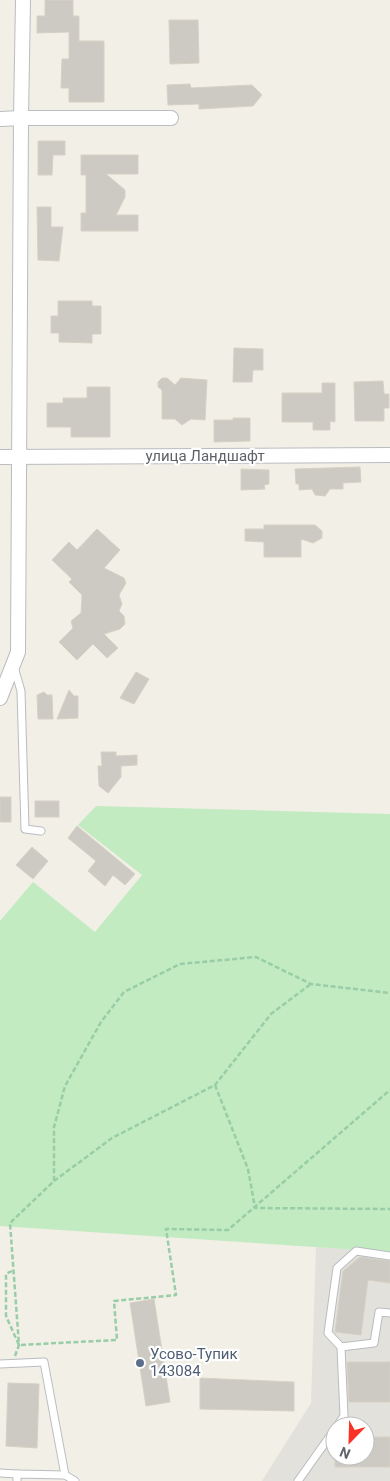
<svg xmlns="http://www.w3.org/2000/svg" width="390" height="1481" viewBox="0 0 390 1481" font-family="Roboto,sans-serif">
	<rect width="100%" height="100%" fill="#f1efe6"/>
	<path fill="#e2e1db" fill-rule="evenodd" d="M316,1247l74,5v229h-128l49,-78zM335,1426h30v30h-30z"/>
	<polygon fill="#c2ebc1" points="96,806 390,814 390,1252 0,1226 0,921 33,882 95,932 142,875 78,825"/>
	<g fill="#cdcac3" stroke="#d7d1c4">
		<polygon points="45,0 73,0 73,16 79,16 79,41 104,41 104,102 69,102 69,88 61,88 62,59 69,59 69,32 37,33 37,16 45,16"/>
		<polygon points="169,20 198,20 199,63 170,64"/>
		<polygon points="190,84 191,88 252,85 262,95 253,106 199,109 199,104 168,105 167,85"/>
		<polygon points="38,141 65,141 65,155 53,155 52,175 38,175"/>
		<polygon points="81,155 138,155 138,174 106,174 125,190 125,197 116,215 138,215 138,231 81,231 81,213 86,213 86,175 81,175"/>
		<polygon points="37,207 51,207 51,227 63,227 59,261 38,260"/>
		<polygon points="58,301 92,301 92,306 101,306 101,334 92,334 92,343 59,342 59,333 51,333 51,316 58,316"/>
		<polygon points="234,348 263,349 263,370 253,370 252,382 233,382"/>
		<polygon points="162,378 167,378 175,385 181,378 207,380 205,420 191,419 182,425 175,419 162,419 162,390 158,387 158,382"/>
		<polygon points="383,381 384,394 389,394 389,408 384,408 384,421 355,421 354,382"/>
		<polygon points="322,383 335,383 335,422 330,421 330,430 313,430 313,422 282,422 282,393 322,393"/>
		<polygon points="87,387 110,387 110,437 71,437 71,427 47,427 47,403 63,403 63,398 87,398"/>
		<polygon points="233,418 250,418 250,441 214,442 214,420 233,420"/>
		<polygon points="360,467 361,482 343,483 343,489 330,489 325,496 315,495 312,489 299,490 299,484 296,484 295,469"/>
		<polygon points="241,469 269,470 269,484 264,485 265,489 241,490"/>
		<polygon points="264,525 315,525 322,531 322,538 313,543 301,539 301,557 264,557 264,542 245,541 245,529 264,529"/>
		<polygon points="97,529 120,550 104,568 124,578 126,583 119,595 122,604 119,611 124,616 125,624 120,629 104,634 118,648 107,658 93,644 77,660 59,642 73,628 71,621 81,613 82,595 69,582 72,579 52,560 69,542 77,550"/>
		<polygon points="136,672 149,679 134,704 120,698"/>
		<polygon points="69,690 74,696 78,696 78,718 57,719"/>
		<polygon points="44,692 47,695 52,695 53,719 38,719 37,695"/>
		<polygon points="101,752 116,752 116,756 137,755 137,765 121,766 121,777 108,793 99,786 98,766 102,766"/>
		<rect x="0" y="797" width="11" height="25"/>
		<rect x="35" y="801" width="24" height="16"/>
		<polygon points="77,826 135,874 125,885 113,875 105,886 88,871 96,861 68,838"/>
		<polygon points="32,847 48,861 33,879 16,865"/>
		<polygon points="360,1257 390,1261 390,1283 368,1280 361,1335 335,1332 343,1271"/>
		<polygon points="154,1299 170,1402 146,1406 130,1303"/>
		<polygon points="347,1362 390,1362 390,1402 349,1402"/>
		<polygon points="200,1378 294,1382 294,1411 200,1409"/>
		<polygon points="8,1383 39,1384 37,1448 6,1446"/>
		<polygon points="365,1437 390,1437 390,1467 335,1467 335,1456 365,1456"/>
	</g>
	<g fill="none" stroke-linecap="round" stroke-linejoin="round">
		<defs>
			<g id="lane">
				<polyline points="14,667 21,691 25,829 41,831"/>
				<polyline points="341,1347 328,1333 337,1268 356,1251 390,1256"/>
				<polyline points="0,1364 44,1362 65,1475"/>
				<polyline points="337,1426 344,1416 341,1347 374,1343 379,1312 390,1313"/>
				<polyline points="0,1473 17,1474"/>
				<polyline points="17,1481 17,1474 65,1475 75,1481"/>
				<polyline points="298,1481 335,1429"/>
			</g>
			<g id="street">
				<polyline points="23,0 21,118 171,118"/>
				<polyline points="0,119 21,118 18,652 0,698"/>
				<polyline points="0,457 390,455"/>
			</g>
		</defs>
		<use href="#lane" stroke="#b9bcc1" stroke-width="9"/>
		<use href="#street" stroke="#b9bcc1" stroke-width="16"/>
		<g stroke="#99cda7" stroke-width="2.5" stroke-dasharray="5 2.5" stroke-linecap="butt">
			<polyline points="215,1085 248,1169 255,1208 390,1209"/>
			<polyline points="54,1181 112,1138 215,1085 271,1014 311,984"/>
			<polyline points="12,1271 6,1274 6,1316 19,1345 117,1340 114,1301 176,1295 166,1229 228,1230 390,1090"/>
			<polyline points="15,1356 19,1345 10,1223 54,1181 54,1127 65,1086 101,1022 124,992 180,964 256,957 311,984 390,993"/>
		</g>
		<use href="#lane" stroke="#fff" stroke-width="7"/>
		<use href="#street" stroke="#fff" stroke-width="14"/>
	</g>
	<circle fill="#5c6f8a" stroke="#fff" stroke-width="2" cx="140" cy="1363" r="5"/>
	<g text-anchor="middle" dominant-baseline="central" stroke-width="4.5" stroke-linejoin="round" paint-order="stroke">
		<g font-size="15" fill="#5e6268" stroke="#fff">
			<text x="205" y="456">улица Ландшафт</text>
		</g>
		<g font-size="15" fill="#4e5e75" stroke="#fff" text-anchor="start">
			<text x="150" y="1354">Усово-Тупик<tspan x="150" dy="17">143084</tspan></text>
		</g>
	</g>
	<g transform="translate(350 1441) rotate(203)"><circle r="24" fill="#ffffff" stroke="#bfc0c3"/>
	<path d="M0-4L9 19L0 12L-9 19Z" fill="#fa3124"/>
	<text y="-8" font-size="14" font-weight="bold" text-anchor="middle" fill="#5e6268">N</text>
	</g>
</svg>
